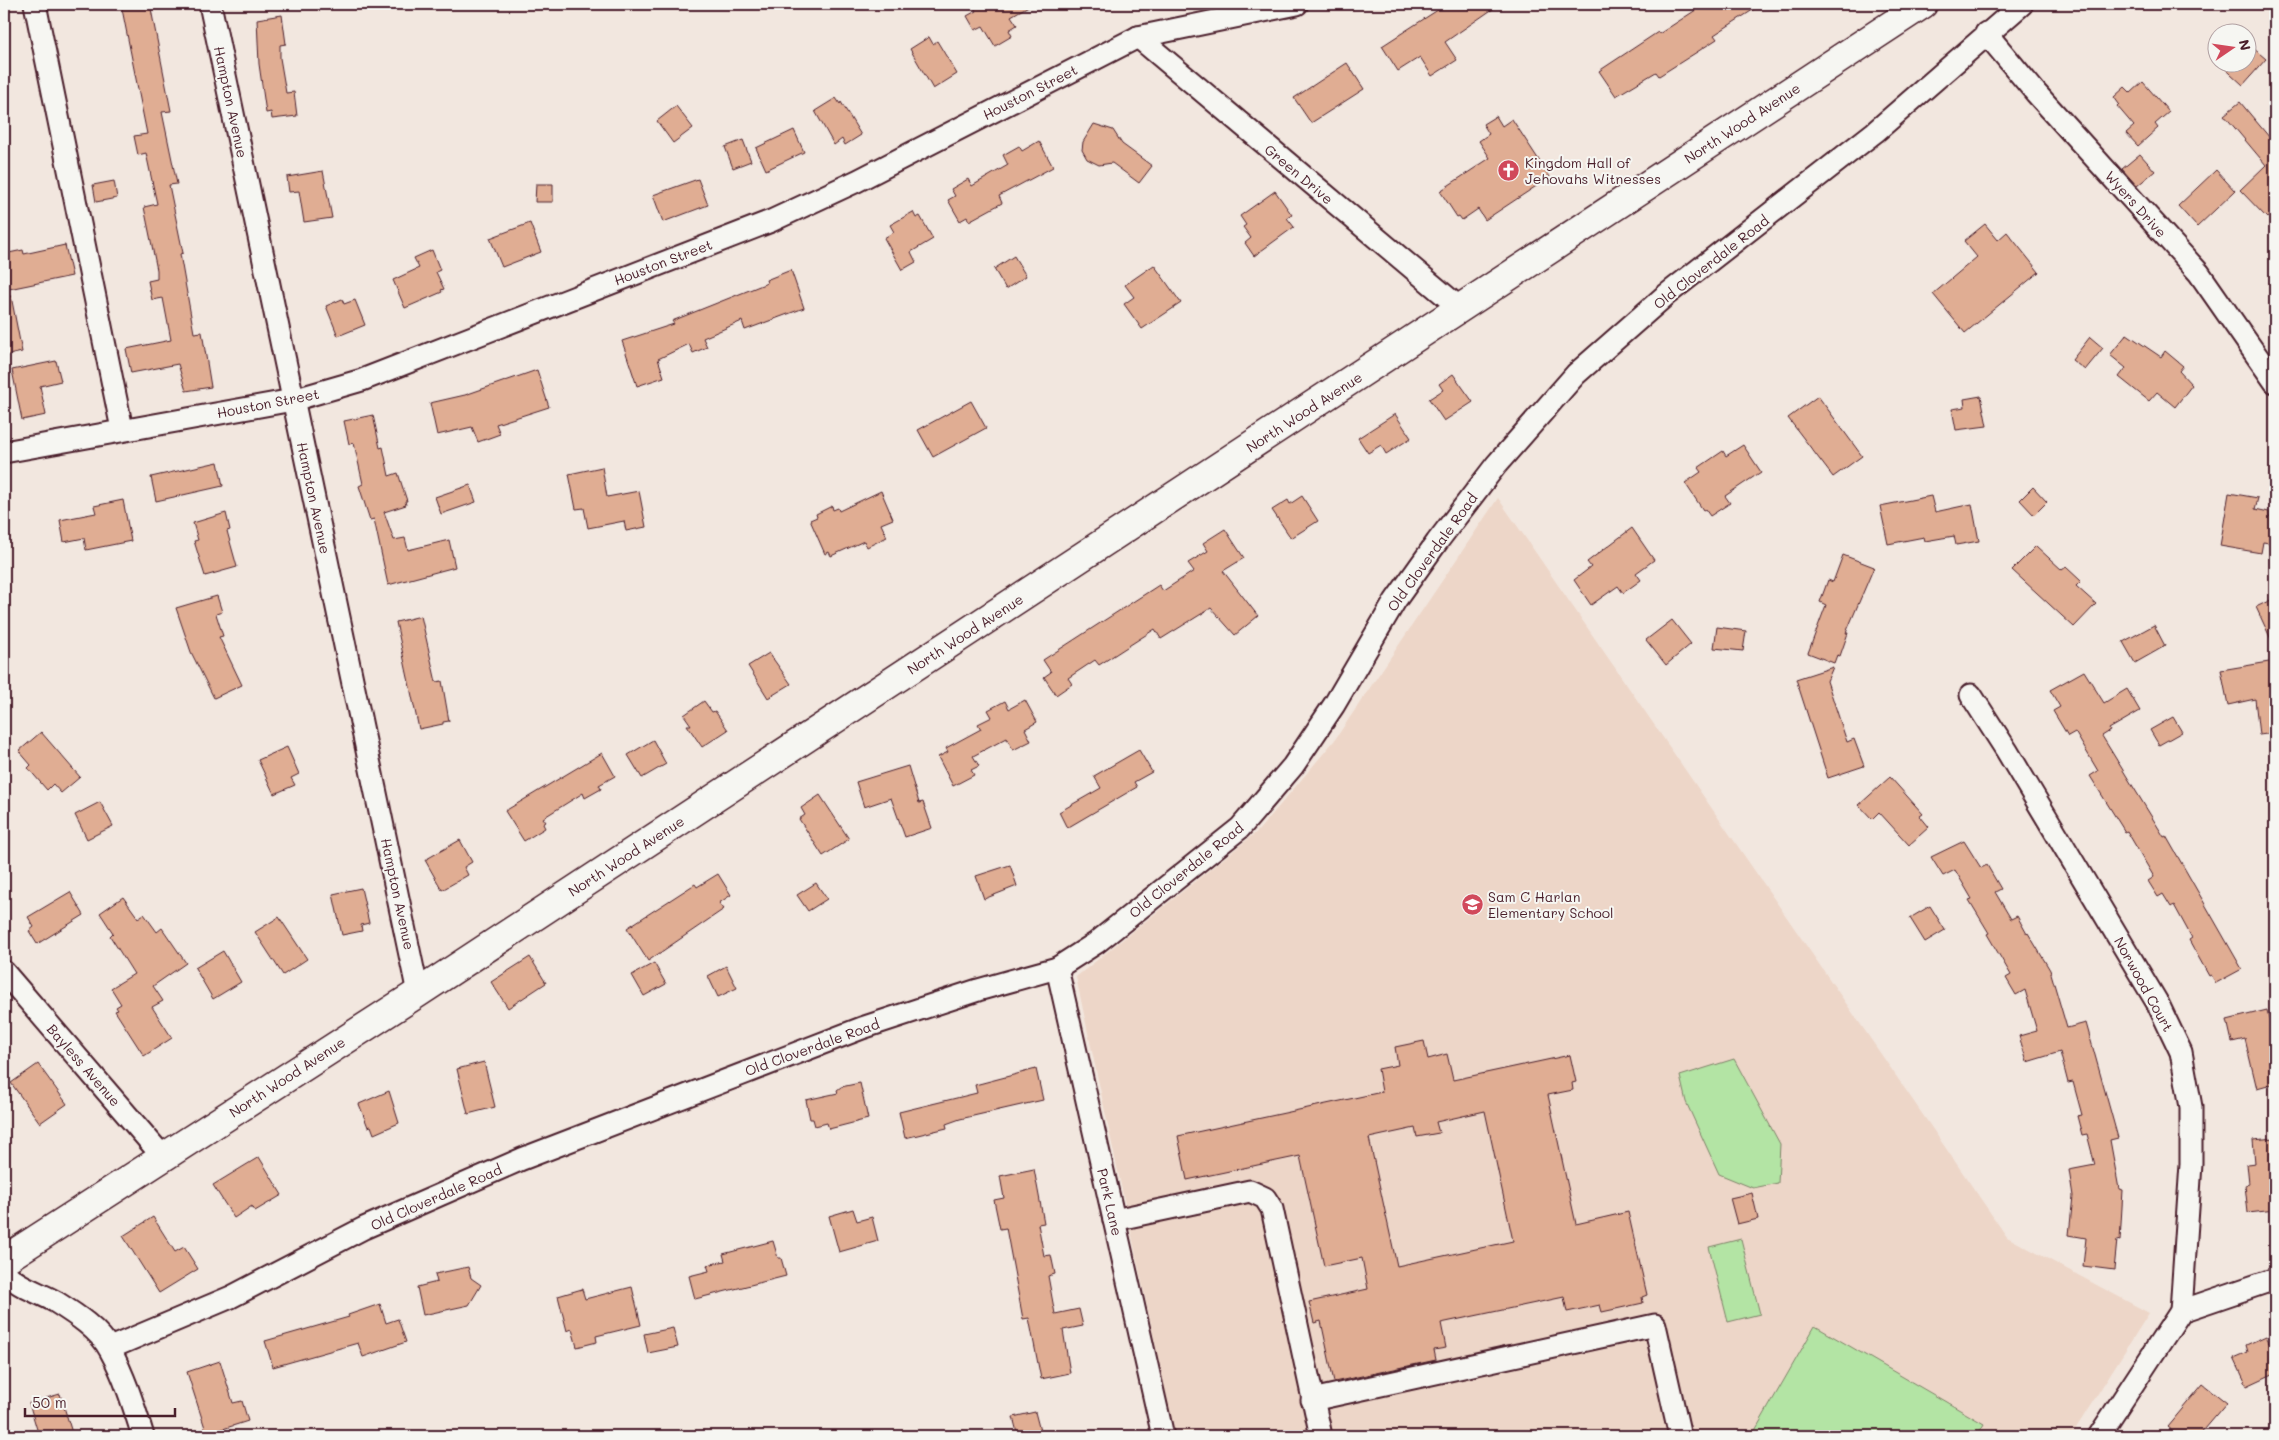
<svg xmlns="http://www.w3.org/2000/svg" width="2279" height="1440" viewBox="0 0 2279 1440" font-family="Mali,sans-serif">
	<rect width="100%" height="100%" fill="#f2e7df"/>
	<filter id="ink" filterUnits="userSpaceOnUse"><feTurbulence type="fractalNoise" baseFrequency=".02" numOctaves="2"/><feDisplacementMap in="SourceGraphic" scale="10" xChannelSelector="R" yChannelSelector="G"/><feConvolveMatrix kernelMatrix="1 2 1 2 8 2 1 2 1" color-interpolation-filters="sRGB"/></filter>
	<g filter="url(#ink)">
		<polygon fill="#edd6c8" points="1498,498 2007,1237 2149,1313 2071,1436 1175,1436 1076,977 1258,831 1334,741"/>
		<g fill="#b3e4a4" stroke="#7e8268">
			<polygon points="1734,1059 1780,1144 1778,1183 1753,1188 1719,1174 1686,1102 1680,1076"/>
			<polygon points="1741,1239 1760,1314 1728,1322 1709,1247"/>
			<polygon points="1815,1326 1984,1424 1977,1436 1758,1436 1753,1434"/>
		</g>
		<g fill="#e0ad93" stroke="#4a1f2b" fill-rule="evenodd">
			<polygon points="121,4 150,4 171,111 162,112 177,184 169,185 183,253 180,254 194,333 202,332 211,387 186,391 178,364 131,373 126,349 171,340 163,298 152,300 148,281 157,279 157,270 144,207 157,204 146,153 138,155 134,136 147,134"/>
			<polygon points="972,4 1032,4 1011,16 1017,25 1009,30 1012,36 995,46 983,26 975,30 967,16 976,11"/>
			<polygon points="1447,4 1500,4 1445,42 1457,60 1432,76 1420,57 1398,71 1382,46"/>
			<polygon points="1705,4 1762,4 1714,35 1717,39 1697,52 1659,76 1656,72 1616,96 1599,71 1658,32 1659,34"/>
			<polygon points="282,15 286,44 280,45 280,58 286,93 294,92 297,116 272,119 271,112 266,113 259,64 257,19"/>
			<polygon points="929,37 933,44 937,41 957,74 933,89 910,49"/>
			<polygon points="2246,42 2266,59 2243,85 2218,62 2246,62"/>
			<polygon points="1347,63 1364,89 1311,123 1294,98"/>
			<polygon points="2143,82 2169,112 2155,124 2158,128 2138,146 2126,133 2134,126 2117,106 2119,104 2114,97 2125,87 2131,93"/>
			<polygon points="836,98 840,104 841,102 861,135 845,145 842,139 834,145 815,111"/>
			<polygon points="2240,102 2275,144 2275,211 2267,218 2240,190 2266,165 2224,115"/>
			<polygon points="676,106 693,128 673,143 657,121"/>
			<polygon points="1496,116 1502,126 1512,119 1550,177 1485,220 1478,209 1462,220 1459,216 1457,217 1440,191 1490,158 1479,141 1489,134 1483,124"/>
			<polygon points="1094,124 1113,130 1122,144 1152,166 1139,183 1112,163 1099,165 1087,159 1082,150 1083,142"/>
			<polygon points="794,130 804,152 766,170 756,148"/>
			<polygon points="743,140 751,161 733,168 725,147"/>
			<polygon points="1039,141 1053,167 999,196 1002,203 969,221 967,217 960,221 948,200 955,196 951,189 968,179 972,186 1008,165 1003,155 1019,146 1022,151"/>
			<polygon points="2140,154 2155,171 2137,186 2122,169"/>
			<polygon points="2216,170 2235,191 2197,227 2178,206"/>
			<polygon points="323,171 332,218 304,222 299,191 289,192 287,177"/>
			<polygon points="698,179 708,205 663,222 653,195"/>
			<polygon points="114,181 117,198 96,202 93,185"/>
			<polygon points="536,184 553,184 553,202 535,202"/>
			<polygon points="1275,191 1292,215 1287,218 1294,227 1254,256 1245,243 1251,238 1243,227 1246,225 1240,216"/>
			<polygon points="913,212 916,218 920,216 933,239 911,252 916,262 902,270 884,238 894,232 890,225"/>
			<polygon points="530,223 541,252 502,267 490,238"/>
			<polygon points="1985,224 1998,240 2007,232 2039,272 1965,333 1933,294 1977,257 1964,241"/>
			<polygon points="65,245 72,276 4,290 4,254 23,250 24,254"/>
			<polygon points="432,250 440,270 436,272 444,289 441,290 442,292 405,308 393,280 419,268 414,258"/>
			<polygon points="1014,256 1026,276 1006,289 994,269"/>
			<polygon points="1154,265 1181,303 1142,329 1124,304 1134,297 1125,285"/>
			<polygon points="791,270 804,308 745,330 742,321 703,338 707,347 693,353 689,344 658,359 664,377 637,386 622,341 674,324 672,321 767,283 766,280"/>
			<polygon points="11,296 22,352 4,356 4,297"/>
			<polygon points="342,299 344,304 355,300 365,325 338,336 326,306"/>
			<polygon points="2127,334 2161,357 2165,351 2183,366 2179,371 2192,385 2175,407 2157,392 2149,401 2119,377 2126,368 2110,355"/>
			<polygon points="2090,337 2103,348 2085,370 2072,360"/>
			<polygon points="56,361 61,381 40,386 46,415 22,420 12,370"/>
			<polygon points="537,370 549,407 496,424 500,434 478,442 472,427 437,435 430,403 465,395"/>
			<polygon points="1453,374 1473,402 1444,421 1429,399 1443,390 1439,384"/>
			<polygon points="1818,396 1862,456 1833,477 1788,418"/>
			<polygon points="1981,396 1987,426 1956,430 1952,409 1965,407 1964,399"/>
			<polygon points="971,401 986,428 933,457 918,430"/>
			<polygon points="1395,414 1411,438 1386,454 1381,445 1368,453 1358,438"/>
			<polygon points="373,415 380,448 383,447 389,476 398,473 407,501 405,501 406,505 384,512 394,540 405,538 408,550 449,540 455,567 388,585 374,519 370,520 359,486 363,484 354,443 349,444 344,421"/>
			<polygon points="1743,445 1761,472 1725,496 1730,503 1710,516 1705,509 1703,510 1685,483 1701,472 1698,468 1723,451 1726,456"/>
			<polygon points="218,462 223,486 156,501 151,477"/>
			<polygon points="602,467 607,497 639,491 646,527 626,531 624,521 588,528 584,508 576,509 569,474"/>
			<polygon points="470,485 476,502 441,514 435,497"/>
			<polygon points="2033,487 2047,502 2034,515 2020,500"/>
			<polygon points="881,491 893,519 881,524 887,537 867,547 864,541 831,556 829,552 825,554 810,520 817,517 816,514 832,506 833,510 838,508 839,511"/>
			<polygon points="2229,493 2258,498 2255,509 2269,512 2269,516 2275,518 2275,544 2263,542 2261,553 2220,546"/>
			<polygon points="1302,496 1318,521 1291,538 1272,510 1288,500 1290,504"/>
			<polygon points="1931,496 1935,512 1972,504 1979,541 1956,545 1954,536 1925,541 1924,537 1888,544 1880,506"/>
			<polygon points="123,500 131,541 86,550 84,538 64,542 60,520 96,513 94,506"/>
			<polygon points="226,513 230,530 227,531 237,567 205,576 194,541 198,540 193,523"/>
			<polygon points="1632,528 1654,560 1636,573 1641,580 1623,593 1618,586 1591,605 1574,580 1591,567 1587,562"/>
			<polygon points="1225,529 1244,558 1223,571 1258,616 1235,635 1211,608 1161,639 1155,629 1099,665 1095,660 1068,678 1072,684 1056,695 1044,677 1051,672 1043,660 1159,585 1163,591 1194,571 1188,563 1208,551 1203,543"/>
			<polygon points="2036,546 2062,570 2066,567 2081,581 2076,586 2096,604 2074,627 2012,570"/>
			<polygon points="1843,555 1874,567 1846,633 1848,633 1840,656 1837,655 1834,663 1808,653 1826,605 1820,602 1828,580 1833,582"/>
			<polygon points="217,596 222,612 216,614 223,636 219,637 242,685 214,698 191,652 176,608"/>
			<polygon points="2275,598 2275,648 2256,607"/>
			<polygon points="421,616 436,682 442,681 449,721 443,722 443,724 419,729 396,622"/>
			<polygon points="1672,620 1691,644 1666,665 1646,640"/>
			<polygon points="2154,625 2165,646 2135,663 2123,642"/>
			<polygon points="1717,627 1746,631 1743,651 1714,648"/>
			<polygon points="769,653 791,684 768,698 748,666"/>
			<polygon points="2275,661 2275,733 2259,735 2255,699 2228,705 2221,670"/>
			<polygon points="1833,667 1827,681 1847,742 1854,739 1864,766 1828,778 1796,679"/>
			<polygon points="2084,671 2104,703 2127,689 2140,711 2109,729 2110,731 2102,736 2164,837 2166,836 2242,969 2216,983 2211,975 2209,976 2189,940 2192,938 2174,905 2171,907 2163,894 2158,897 2148,881 2154,877 2127,831 2125,832 2090,776 2098,771 2075,732 2068,736 2053,711 2060,707 2050,690"/>
			<polygon points="1025,700 1037,722 1025,729 1031,741 1013,750 1007,738 973,756 979,766 971,770 974,775 953,786 938,757 948,752 946,748 981,729 978,724 992,717 988,710 1005,701 1009,709"/>
			<polygon points="704,701 712,712 715,711 728,730 702,747 687,725 691,725 684,715"/>
			<polygon points="2173,717 2182,732 2159,745 2150,730"/>
			<polygon points="41,732 80,777 61,793 53,784 47,790 28,768 31,765 19,751"/>
			<polygon points="653,740 666,764 642,778 628,755"/>
			<polygon points="287,747 299,774 291,778 295,785 274,794 258,760"/>
			<polygon points="1139,750 1152,772 1134,782 1137,787 1067,828 1059,812 1101,788 1094,776"/>
			<polygon points="602,753 615,776 599,785 601,789 585,798 583,793 543,818 546,822 543,824 545,828 524,841 505,811"/>
			<polygon points="908,766 919,803 923,802 932,828 905,837 891,798 864,807 856,782"/>
			<polygon points="1890,777 1923,814 1920,816 1929,827 1909,845 1879,812 1872,819 1859,805"/>
			<polygon points="820,795 849,839 823,856 799,819 805,815 801,808"/>
			<polygon points="100,802 113,826 87,839 75,815"/>
			<polygon points="460,840 472,862 464,867 468,875 442,890 425,860"/>
			<polygon points="1964,841 1981,868 1987,865 2001,889 1995,892 2011,919 2017,916 2027,934 2028,933 2050,970 2067,1028 2086,1023 2118,1138 2110,1140 2119,1189 2123,1190 2120,1241 2117,1240 2114,1270 2083,1266 2086,1238 2069,1235 2073,1196 2069,1170 2095,1165 2087,1134 2082,1135 2077,1116 2082,1115 2073,1082 2068,1083 2060,1052 2027,1062 2019,1036 2037,1031 2025,990 2016,995 2006,978 2011,975 1987,934 1989,933 1969,900 1972,899 1955,870 1943,876 1931,857"/>
			<polygon points="1010,865 1017,886 984,899 976,876"/>
			<polygon points="718,874 731,895 719,903 724,909 648,961 627,928 695,884 697,887"/>
			<polygon points="816,883 827,899 808,911 797,895"/>
			<polygon points="361,888 369,923 361,925 362,931 342,935 333,894"/>
			<polygon points="70,892 84,915 37,944 29,931 34,927 28,917"/>
			<polygon points="123,897 138,918 144,914 157,932 162,928 186,963 153,986 163,1001 152,1007 172,1038 144,1056 115,1011 118,1010 116,1007 121,1004 111,988 134,974 110,936 113,933 100,913"/>
			<polygon points="1930,906 1945,930 1925,942 1910,918"/>
			<polygon points="279,917 307,959 283,975 255,932"/>
			<polygon points="223,951 241,982 213,999 195,968"/>
			<polygon points="530,957 546,983 508,1008 491,982"/>
			<polygon points="654,963 666,984 644,996 632,975"/>
			<polygon points="726,966 737,988 718,997 708,976"/>
			<polygon points="2267,1010 2275,1045 2275,1084 2257,1089 2245,1039 2232,1042 2227,1020"/>
			<path d="M1424,1041l4,18 19,-5 6,26 117,-25 6,27 -4,1 1,7 -25,5 28,129 52,-12 19,83 -5,2 1,6 -41,9 -2,-7 -33,7 -3,-15 -123,26 5,25 -12,2 2,10 -102,22 -13,-61 -7,2 -5,-21 59,-13 -6,-31 -38,8 -24,-110 -113,24 -9,-44 204,-44 -4,-23 20,-4 -3,-18zM1485,1111l28,130 -116,25 -28,-128 46,-10 2,9 22,-4 -3,-11z"/>
			<polygon points="484,1062 495,1107 468,1114 457,1069"/>
			<polygon points="38,1064 67,1104 40,1123 11,1083"/>
			<polygon points="1036,1069 1043,1100 960,1119 946,1124 947,1128 905,1138 899,1112 977,1093 975,1085"/>
			<polygon points="860,1083 868,1119 829,1129 827,1123 815,1126 813,1119 810,1119 806,1100 838,1093 837,1090 841,1087"/>
			<polygon points="389,1091 399,1123 374,1134 371,1126 368,1127 359,1104"/>
			<polygon points="2275,1138 2275,1210 2248,1213 2245,1185 2249,1184 2247,1164 2255,1163 2253,1140"/>
			<polygon points="259,1157 282,1195 255,1211 252,1206 234,1218 213,1185"/>
			<polygon points="1034,1169 1044,1223 1038,1224 1044,1256 1051,1255 1055,1274 1048,1276 1055,1314 1079,1309 1083,1326 1063,1330 1070,1373 1041,1379 1029,1318 1023,1319 1006,1228 1000,1229 994,1200 1004,1198 1000,1176"/>
			<polygon points="1752,1193 1758,1219 1737,1224 1730,1198"/>
			<polygon points="853,1209 857,1221 872,1217 878,1241 839,1252 829,1216"/>
			<polygon points="153,1217 175,1252 184,1247 198,1269 159,1293 123,1236"/>
			<polygon points="773,1241 778,1258 781,1258 786,1276 695,1299 689,1276 709,1271 707,1265 725,1261 723,1254"/>
			<polygon points="468,1267 471,1278 481,1285 469,1305 423,1315 417,1287 437,1282 435,1274"/>
			<polygon points="632,1287 641,1325 596,1336 597,1342 577,1347 572,1329 567,1331 558,1296 582,1289 585,1299"/>
			<polygon points="380,1304 386,1323 398,1319 406,1342 363,1357 358,1343 273,1367 265,1341 349,1317 348,1315"/>
			<polygon points="673,1328 678,1347 648,1353 644,1334"/>
			<polygon points="2266,1336 2269,1342 2275,1339 2275,1373 2247,1386 2234,1358 2248,1352 2246,1345"/>
			<polygon points="220,1361 233,1403 242,1401 248,1421 207,1434 187,1372"/>
			<polygon points="2203,1384 2227,1403 2199,1436 2178,1436 2167,1427"/>
			<polygon points="60,1394 73,1436 39,1436 29,1403"/>
			<polygon points="1035,1412 1040,1431 1018,1436 1013,1417"/>
		</g>
		<g fill="none" stroke-linecap="round" stroke-linejoin="round">
			<defs>
				<g id="minor">
					<polyline points="35,4 122,429"/>
					<polyline points="210,4 418,993"/>
					<polyline points="1986,33 2036,93 2199,273 2275,382"/>
					<polyline points="1138,37 1461,309"/>
					<polyline points="4,452 293,400 362,380 771,221 857,181 1138,37 1297,4"/>
					<polyline points="1971,695 2007,751 2158,1004 2181,1052 2191,1107 2191,1164 2181,1311"/>
					<polyline points="1057,968 1163,1436"/>
					<polyline points="4,972 164,1158"/>
					<polyline points="1114,1220 1250,1191 1265,1198 1272,1209 1321,1436"/>
					<path d="M4,1271c13,16 35,21 52,31 19,12 44,28 54,48 15,27 24,57 33,86"/>
					<polyline points="110,1348 231,1297 364,1228 522,1159 862,1028 978,990 1057,968 1096,943 1240,828 1293,766 1334,705 1395,601 1437,542 1496,465 1576,374 1666,295 1875,132 2022,4"/>
					<polyline points="1312,1400 1655,1325 1680,1436"/>
					<polyline points="2099,1436 2181,1311 2275,1279"/>
				</g>
				<polyline id="major" points="4,1260 418,993 1923,4"/>
			</defs>
			<use href="#minor" stroke="#4a1f2b" stroke-width="25"/>
			<use href="#major" stroke="#4a1f2b" stroke-width="31"/>
			<use href="#minor" stroke="#f6f6f2" stroke-width="21"/>
			<use href="#major" stroke="#f6f6f2" stroke-width="28"/>
		</g>
	</g>
	<defs>
		<symbol id="church-disc" viewBox="-11 -11 22 22"><circle r="9.5" fill="#d1495b" stroke="#f6f6f2"/><path d="M-1.2-6h2.4v3.5h3.3v2.4h-3.3V6h-2.4V-.1h-3.3v-2.4h3.3Z" fill="#fff"/></symbol>
		<symbol id="school-disc" viewBox="-11 -11 22 22"><circle r="9.5" fill="#d1495b" stroke="#f6f6f2"/><path d="M0-5L7-2L0 1L-7-2ZM-4 1L0 2.5L4 1V4Q0 6-4 4Z" fill="#fff"/></symbol>
	</defs>
	<g fill-rule="evenodd">
		<use href="#church-disc" x="1496" y="158" width="25" height="25"/>
		<use href="#school-disc" x="1460" y="892" width="25" height="25"/>
	</g>
	<g text-anchor="middle" dominant-baseline="central" stroke-width="4" stroke-linejoin="round" paint-order="stroke">
		<g font-size="14" fill="#4a1f2b" stroke="#f6f6f2">
			<text transform="translate(1030 92) rotate(-27)">Houston Street</text>
			<text transform="translate(231 102) rotate(78)">Hampton Avenue</text>
			<text transform="translate(1742 123) rotate(-33)">North Wood Avenue</text>
			<text transform="translate(1299 174) rotate(40)">Green Drive</text>
			<text transform="translate(2136 204) rotate(48)">Wyers Drive</text>
			<text transform="translate(663 262) rotate(-21)">Houston Street</text>
			<text transform="translate(1711 262) rotate(-38)">Old Cloverdale Road</text>
			<text transform="translate(268 403) rotate(-11)">Houston Street</text>
			<text transform="translate(1304 412) rotate(-33)">North Wood Avenue</text>
			<text transform="translate(314 498) rotate(78)">Hampton Avenue</text>
			<text transform="translate(1432 552) rotate(-54)">Old Cloverdale Road</text>
			<text transform="translate(965 634) rotate(-33)">North Wood Avenue</text>
			<text transform="translate(626 856) rotate(-33)">North Wood Avenue</text>
			<text transform="translate(1186 870) rotate(-39)">Old Cloverdale Road</text>
			<text transform="translate(398 894) rotate(78)">Hampton Avenue</text>
			<text transform="translate(2144 984) rotate(61)">Norwood Court</text>
			<text transform="translate(812 1047) rotate(-20)">Old Cloverdale Road</text>
			<text transform="translate(84 1065) rotate(49)">Bayless Avenue</text>
			<text transform="translate(287 1077) rotate(-33)">North Wood Avenue</text>
			<text transform="translate(436 1197) rotate(-24)">Old Cloverdale Road</text>
			<text transform="translate(1110 1202) rotate(77)">Park Lane</text>
		</g>
		<g font-size="14" fill="#4a1f2b" stroke="#f6f6f2" text-anchor="start">
			<text x="1525" y="162">Kingdom Hall of<tspan x="1525" dy="16">Jehovahs Witnesses</tspan></text>
			<text x="1488" y="896">Sam C Harlan<tspan x="1488" dy="16">Elementary School</tspan></text>
		</g>
	</g>
	<rect width="2279" height="1440" fill="none" stroke="#f6f6f2" stroke-width="20"/>
	<rect x="10" y="10" width="2259" height="1420" fill="none" stroke="#4a1f2b" stroke-width="2" filter="url(#ink)"/>
	<g transform="translate(2232 48) rotate(77)"><circle r="24" fill="#f6f6f2" stroke="#b1a0a2"/>
	<path d="M0-4L9 19L0 12L-9 19Z" fill="#d1495b"/>
	<text y="-8" font-size="14" font-weight="bold" text-anchor="middle" fill="#4a1f2b">N</text>
	</g>
	<path d="M25 1408v8h150v-8" fill="none" stroke="#4a1f2b" stroke-width="2.5"/>
	<text x="32" y="1408" font-size="15" fill="#4a1f2b" stroke="#f6f6f2" stroke-width="4" paint-order="stroke">50 m</text>
</svg>
